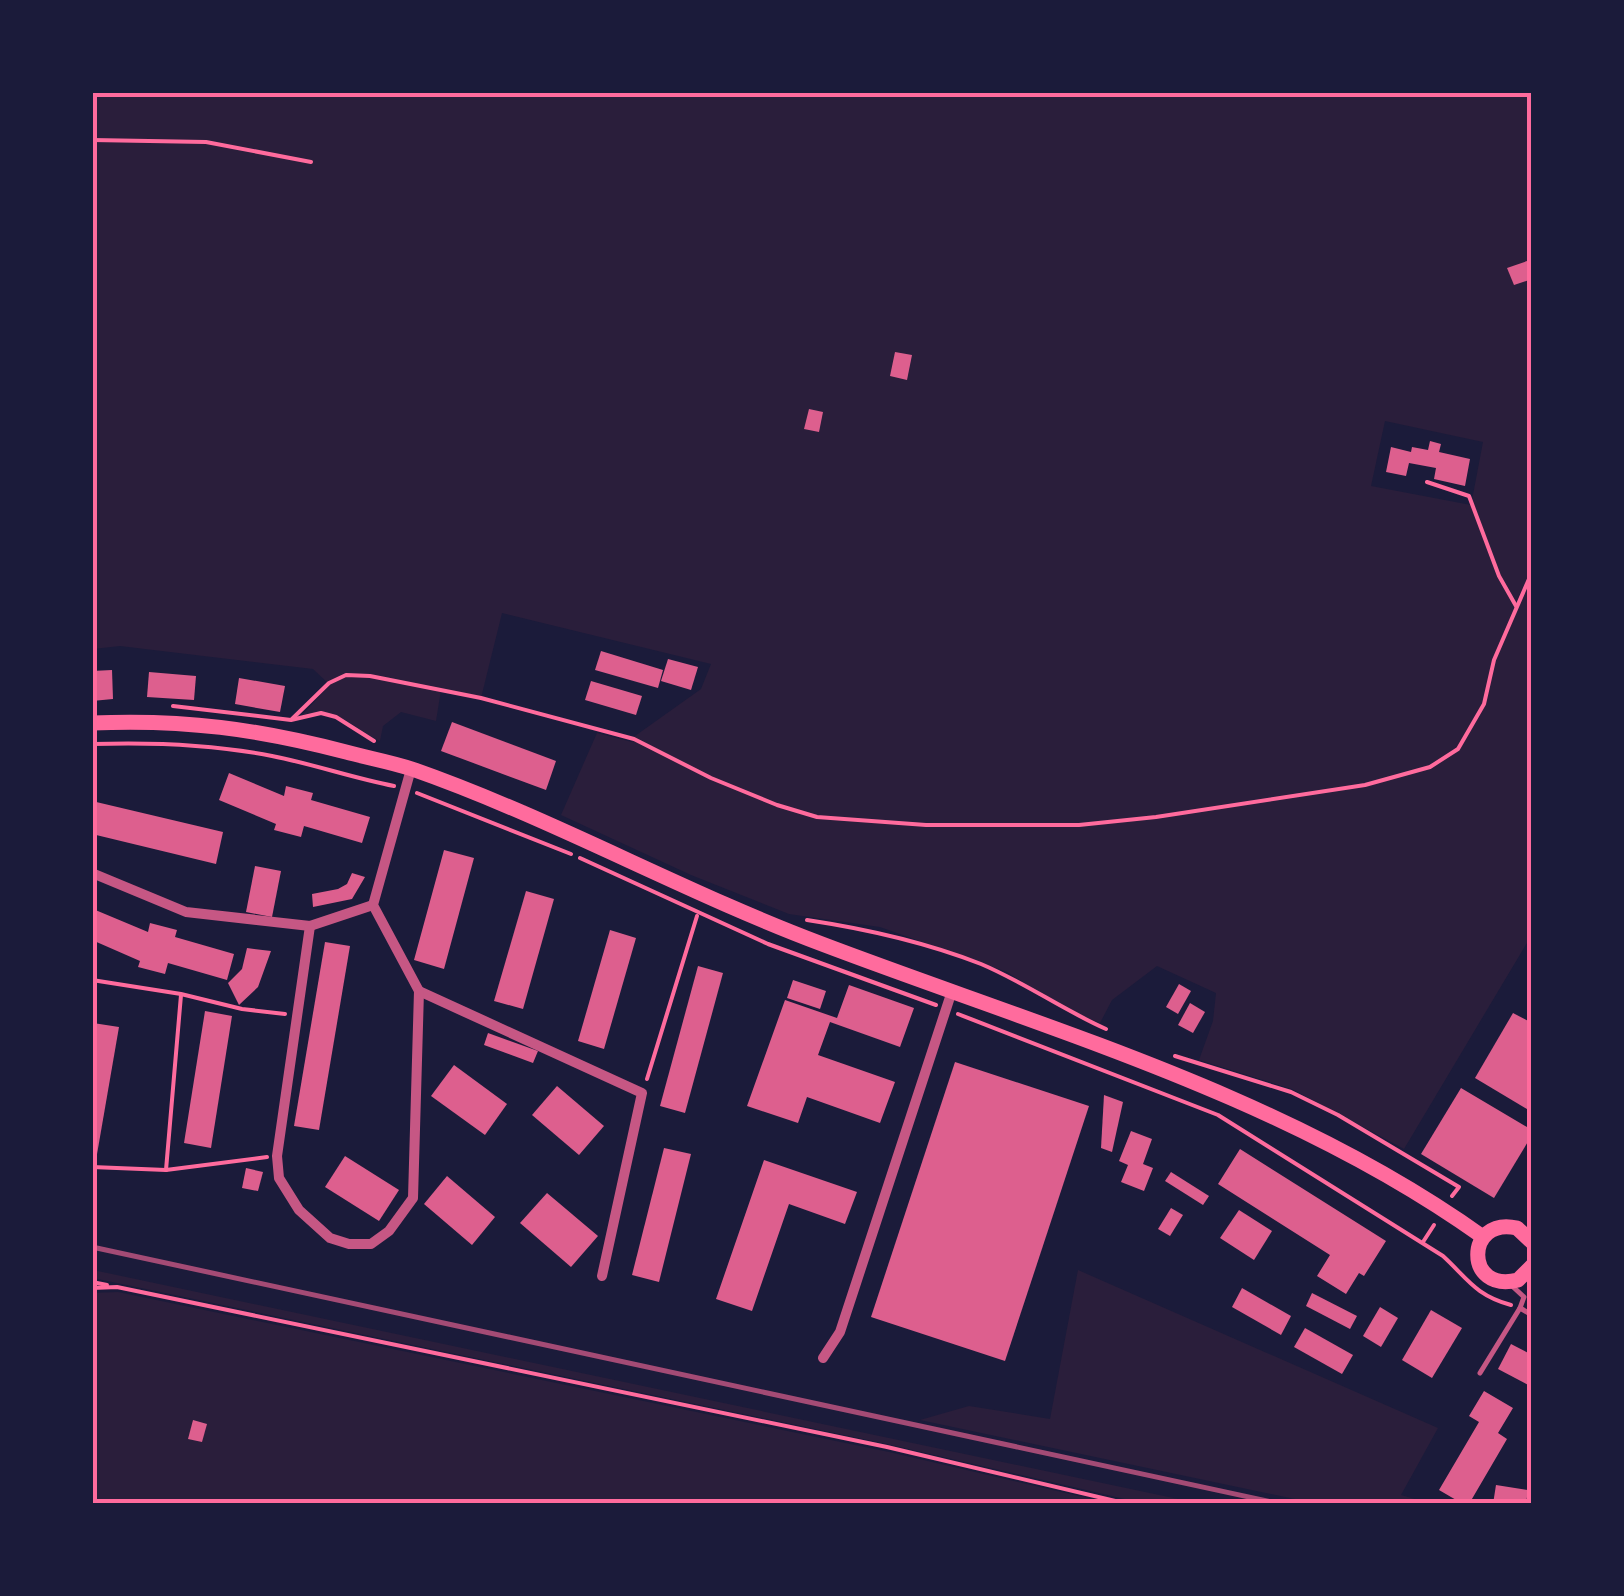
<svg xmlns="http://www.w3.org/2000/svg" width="1624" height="1596" viewBox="0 0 1624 1596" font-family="Arial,sans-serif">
	<rect width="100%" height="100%" fill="#1b1b3a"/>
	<g fill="#2a1e3b">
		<path d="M93,93h1438l1,475 -16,34 -15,-26 -29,-76 11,-58 -98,-21 -14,65 100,19 26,72 18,29h3l13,-29v359l-127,213 -112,-60 -93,-29 14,-39 3,-28 -59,-27 -45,34 -12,23 -34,-14 -59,-37 -127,-45 -91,-13 -98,-39 -130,-60 36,-82 35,9 3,-6 66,-47 10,-25 -209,-51 -21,85 -40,-8 -5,31 -35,-9 -18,14 -3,15c-31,-15 -41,-35 -78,-26l28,-30 -17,-16 -193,-23 -27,3z"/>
		<polygon points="93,1270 1197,1503 1142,1503 887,1444 93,1278"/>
		<polygon points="1078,1270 1438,1428 1401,1495 1428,1503 1314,1503 920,1420 969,1406 1050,1419"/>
		<polygon points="118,1292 889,1452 1109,1503 93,1503 92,1293"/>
	</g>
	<g fill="#dd5f8e">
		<polygon points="1530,260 1532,279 1514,285 1507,268"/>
		<polygon points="895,352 912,355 907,380 890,376"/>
		<polygon points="809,409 823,412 819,432 804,429"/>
		<polygon points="1430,441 1441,444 1439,452 1470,459 1465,486 1434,479 1436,468 1409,463 1406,476 1386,472 1391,447 1411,452 1412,447 1428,450"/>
		<polygon points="601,651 663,670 658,688 595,670"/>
		<polygon points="668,659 698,667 691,690 661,681"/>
		<polygon points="112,670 113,699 92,701 92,671"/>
		<polygon points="149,672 196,676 194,700 147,697"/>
		<polygon points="239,678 285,686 280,712 235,704"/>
		<polygon points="591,681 642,696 636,715 585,700"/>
		<polygon points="452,722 556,761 546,790 441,751"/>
		<polygon points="229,773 284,796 286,786 313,793 311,800 370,817 362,843 304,826 301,837 274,830 276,824 219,800"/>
		<polygon points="92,801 223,832 216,864 92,834"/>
		<polygon points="444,850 474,858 444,969 414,960"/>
		<polygon points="255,866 281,871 272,917 246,912"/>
		<polygon points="352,873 365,877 352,899 313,907 312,894 338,889 347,884"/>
		<polygon points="526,891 554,899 523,1009 494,1001"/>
		<polygon points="93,909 148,932 150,923 177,930 175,937 234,954 227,980 168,963 165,974 138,967 140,961 92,940"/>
		<polygon points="610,930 636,938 604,1049 578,1041"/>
		<polygon points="325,942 350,946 319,1130 294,1126"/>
		<polygon points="247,948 271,951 258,987 239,1005 228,983 242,969"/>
		<polygon points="698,966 723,973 685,1113 660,1106"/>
		<polygon points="793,980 826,991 820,1009 787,998"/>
		<polygon points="1179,984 1191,991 1178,1014 1166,1007"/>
		<polygon points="849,985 914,1008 900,1047 830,1022 818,1055 895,1082 880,1123 807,1097 798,1123 747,1106 785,1000 837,1018"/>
		<polygon points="1190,1003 1205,1012 1193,1033 1178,1025"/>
		<polygon points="205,1011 232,1016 211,1148 184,1143"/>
		<polygon points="1513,1013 1532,1023 1532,1112 1475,1078"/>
		<polygon points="93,1023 119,1027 96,1160 92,1160"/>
		<polygon points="488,1033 538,1051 533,1063 484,1045"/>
		<polygon points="955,1062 1089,1106 1005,1361 871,1317"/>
		<polygon points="454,1065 507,1104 485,1135 431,1096"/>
		<polygon points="557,1086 604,1126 579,1155 532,1115"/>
		<polygon points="1461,1088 1532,1130 1532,1135 1494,1198 1421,1154"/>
		<polygon points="1104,1095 1123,1102 1112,1152 1101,1148"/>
		<polygon points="1131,1131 1152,1139 1143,1164 1153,1168 1144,1191 1121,1182 1128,1165 1119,1161"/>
		<polygon points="664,1148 691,1154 659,1282 632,1275"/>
		<polygon points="1240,1149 1386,1241 1364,1276 1359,1273 1346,1294 1317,1276 1330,1255 1218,1184"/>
		<polygon points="345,1156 399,1190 379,1221 325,1187"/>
		<polygon points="764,1160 857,1192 845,1224 789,1204 752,1311 716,1299"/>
		<polygon points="246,1168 263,1172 258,1191 242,1188"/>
		<polygon points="1171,1172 1209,1196 1203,1205 1165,1181"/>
		<polygon points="447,1176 495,1217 472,1245 424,1204"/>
		<polygon points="547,1193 598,1236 571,1267 520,1223"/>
		<polygon points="1171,1208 1183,1215 1170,1236 1158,1229"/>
		<polygon points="1239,1210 1272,1231 1254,1260 1220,1238"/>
		<polygon points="1242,1288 1291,1316 1281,1335 1232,1307"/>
		<polygon points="1312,1293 1357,1316 1350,1329 1306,1306"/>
		<polygon points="1380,1307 1398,1318 1381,1347 1363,1336"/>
		<polygon points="1431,1310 1462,1328 1432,1378 1402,1360"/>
		<polygon points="1305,1328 1353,1355 1342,1374 1294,1347"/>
		<polygon points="1511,1344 1532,1355 1532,1387 1498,1369"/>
		<polygon points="1484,1391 1513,1408 1498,1433 1507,1439 1469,1504 1463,1504 1439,1490 1479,1422 1469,1416"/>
		<polygon points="193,1420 207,1424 202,1442 188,1439"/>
		<polygon points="1496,1485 1528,1490 1526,1504 1493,1504"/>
	</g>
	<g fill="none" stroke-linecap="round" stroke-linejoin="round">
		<g stroke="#ff6b9d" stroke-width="4">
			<polyline points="92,140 206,142 311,162"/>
			<polyline points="1427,482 1469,496 1499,576 1516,606"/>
			<polyline points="173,706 291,720 321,713 336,717 374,741"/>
			<polyline points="292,719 329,683 346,675 370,676 481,698 634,739 711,778 777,805 817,817 926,825 1079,825 1156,817 1365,785 1430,767 1458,749 1484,704 1494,660 1532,572"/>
			<path d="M92,744c61,-2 120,0 180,12 41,8 81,22 122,30"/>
			<polyline points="417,793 571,854"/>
			<polyline points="580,858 768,944 936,1005"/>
			<path d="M807,920c60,9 118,22 174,44 43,18 82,46 125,65"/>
			<polyline points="92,980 181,994 242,1009 285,1014"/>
			<path d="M958,1014l260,101 225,141c25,23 32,39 68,49"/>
			<polyline points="1175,1056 1291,1092 1338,1115 1459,1187 1452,1196"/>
			<polyline points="647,1079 697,916"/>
			<polyline points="92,1167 166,1170 267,1157"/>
			<polyline points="166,1170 181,995"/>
			<polyline points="1423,1242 1434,1225"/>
			<polyline points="92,1282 107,1285"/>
			<polyline points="92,1288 117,1287 887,1447 1128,1504"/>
		</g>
		<g stroke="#c65784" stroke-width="5">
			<polyline points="1520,1308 1532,1315"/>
			<polyline points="1480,1373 1520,1308 1524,1297 1510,1284"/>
		</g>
		<g stroke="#c65784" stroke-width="10">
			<polyline points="411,769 373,905 419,991 642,1093 602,1276"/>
			<polyline points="92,873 186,912 310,926 373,905"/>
			<polyline points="310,926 277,1156 279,1178 299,1210 330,1238 349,1244 371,1244 389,1231 413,1198 419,991"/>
			<polyline points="823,1358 840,1332 952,991"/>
		</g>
		<g stroke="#ff6b9d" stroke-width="15">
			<path d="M92,723c93,-4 165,6 254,29 22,6 45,10 66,17 140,49 271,123 410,175 224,85 464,152 661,293"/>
			<path d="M1532,1242l-15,-14c-52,-12 -53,66 1,52l14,-14"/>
		</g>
		<polyline stroke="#a44b75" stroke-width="5" points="92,1247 1281,1504"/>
	</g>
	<rect width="1624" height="1596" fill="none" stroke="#1b1b3a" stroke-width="190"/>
	<rect x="95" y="95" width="1434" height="1406" fill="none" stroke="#ff6b9d" stroke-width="4"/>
</svg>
